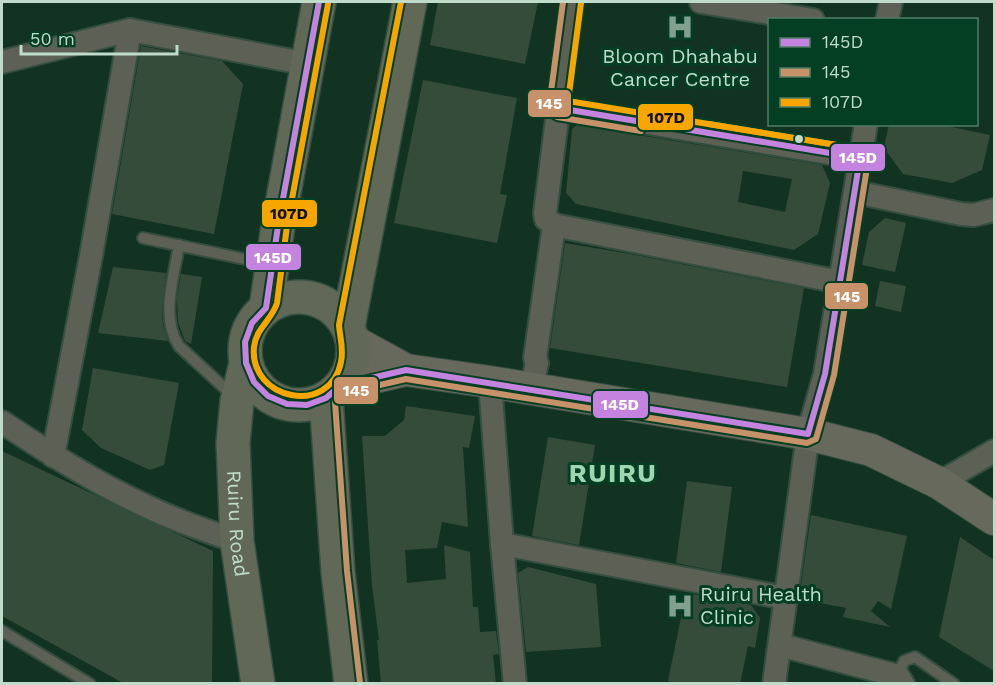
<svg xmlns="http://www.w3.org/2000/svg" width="996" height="685" viewBox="0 0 996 685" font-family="'Work Sans',sans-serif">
	<rect width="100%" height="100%" fill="#123222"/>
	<g fill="#364c3a" fill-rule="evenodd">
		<polygon points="438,2 538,2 525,64 430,45"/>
		<polygon points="141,46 222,61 243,84 214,234 112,214"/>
		<polygon points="423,80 517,98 500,194 507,195 497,243 394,223"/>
		<polygon points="889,124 938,124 990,135 982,170 952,183 903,174 884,148"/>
		<path d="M577,125l245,40 8,18 -12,51 -24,16 -218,-46 -10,-11 6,-64zM743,171l49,8 -7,33 -47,-10z"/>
		<polygon points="885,218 906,223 895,272 862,265 869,232"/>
		<polygon points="565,243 636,255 804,288 787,387 550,348"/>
		<polygon points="113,267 166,273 162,311 163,325 168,341 98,333"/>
		<polygon points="181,274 202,277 191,344 185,341 178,322 177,298"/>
		<polygon points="880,281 906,286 901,312 875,306"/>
		<polygon points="93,368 179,383 164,465 150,470 101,448 82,430"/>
		<polygon points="406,406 475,416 469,448 463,447 468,527 442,522 437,548 405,550 407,583 446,579 444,545 470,552 473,607 478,607 480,632 496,631 499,654 493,655 496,684 381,684 377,640 379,640 372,586 362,436 385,436 404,420"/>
		<polygon points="548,437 595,445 579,545 532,536"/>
		<polygon points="2,451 213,551 212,684 125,684 2,616"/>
		<polygon points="687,481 732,487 721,572 676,563"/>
		<polygon points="811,515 907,536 891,609 878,601 871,611 890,627 843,617 846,608 799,599"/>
		<polygon points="960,537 994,560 994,671 939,637"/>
		<polygon points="528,567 596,584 601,647 526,652 518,573"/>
		<polygon points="686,593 751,605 760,618 755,648 748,646 740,684 677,684 668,681"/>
	</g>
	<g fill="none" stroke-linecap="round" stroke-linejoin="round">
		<defs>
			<g id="lane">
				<polyline points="143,238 269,264"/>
				<path d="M179,245c-5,32 -19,73 0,101l53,49"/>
				<polyline points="2,631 90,684"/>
				<polyline points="898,676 904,661 915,657 954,684"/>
			</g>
			<g id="street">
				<polyline points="701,2 813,20"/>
				<polyline points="887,20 891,2"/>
				<polyline points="2,62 130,30 308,64"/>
				<polyline points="558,108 860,158"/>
				<polyline points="855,192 961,214 974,215 994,210"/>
				<polyline points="554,225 840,282"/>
				<polyline points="490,382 502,544 515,684"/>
				<polyline points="531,389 537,363 535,358 554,225 546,219 545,213 572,2"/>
				<path d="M2,422c45,30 92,60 142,83 30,15 62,26 93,36"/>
				<polyline points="53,456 91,256 130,30"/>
				<polyline points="939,483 994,451"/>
				<polyline points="502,544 786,598"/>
				<polyline points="780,645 898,676 903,684"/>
				<polyline points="774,684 808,434 825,374 866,124"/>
			</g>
			<g id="secondary">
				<polyline points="353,341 406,370"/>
				<polyline points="341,385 406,370 490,382 808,434 871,450 939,483 994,519"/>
			</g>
			<g id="primary">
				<circle cx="299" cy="351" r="54"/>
				<polyline points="266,308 278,226 319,2"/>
				<polyline points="348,327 410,2"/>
				<path id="s1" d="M246,363l-9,38 -4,42 4,98 21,143"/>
				<polyline points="326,398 338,572 351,684"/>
			</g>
		</defs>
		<use href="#lane" stroke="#344e40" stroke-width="14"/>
		<use href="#street" stroke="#344e40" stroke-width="26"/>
		<use href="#secondary" stroke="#344e40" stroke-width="34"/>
		<use href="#primary" stroke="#344e40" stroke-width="36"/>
		<use href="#lane" stroke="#5d6055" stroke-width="10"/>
		<use href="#street" stroke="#5d6055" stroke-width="22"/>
		<use href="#secondary" stroke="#67695d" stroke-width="32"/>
		<use href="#primary" stroke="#616858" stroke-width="33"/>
		<defs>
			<polyline id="bus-1" points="319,2 278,226 266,308 252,323 245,342 246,363 254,382 268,396 287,404 307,405 326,398 341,385 406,370 808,434 825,374 860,158 558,108"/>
			<g id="bus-2">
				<polyline points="563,2 549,107 550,113 557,117 641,131"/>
				<polyline points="360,683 347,571 335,402 345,393 406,379 807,443 816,439 834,375 869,155 861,149 709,124"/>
			</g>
			<g id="bus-3">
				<polyline points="581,3 568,101 861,149"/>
				<path d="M328,4l-41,222 -10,77c-5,17 -21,25 -23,44 -5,53 76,70 87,15 3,-13 -1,-24 -2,-37l62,-323"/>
			</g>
		</defs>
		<use href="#bus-1" stroke="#053f23" stroke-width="10"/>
		<use href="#bus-2" stroke="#053f23" stroke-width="10"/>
		<use href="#bus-3" stroke="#053f23" stroke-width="10"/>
		<use href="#bus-1" stroke="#c483df" stroke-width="6"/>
		<use href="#bus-2" stroke="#c7916a" stroke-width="6"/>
		<use href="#bus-3" stroke="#f7a600" stroke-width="6"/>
	</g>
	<defs>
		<symbol id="hospital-bare" viewBox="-9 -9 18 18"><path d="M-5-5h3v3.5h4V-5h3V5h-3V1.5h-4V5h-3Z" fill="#83a08f" stroke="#053f23" stroke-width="2.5" paint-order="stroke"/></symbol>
	</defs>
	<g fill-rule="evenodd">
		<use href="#hospital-bare" x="661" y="8" width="38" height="38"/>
		<use href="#hospital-bare" x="661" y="587" width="38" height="38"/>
	</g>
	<circle fill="#c0dbc9" stroke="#053f23" stroke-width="2" cx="799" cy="139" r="5"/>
	<g text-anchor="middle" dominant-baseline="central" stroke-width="6" stroke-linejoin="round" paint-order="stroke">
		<g font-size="20" fill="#c0dbc9" stroke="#053f23">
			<text x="680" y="56">Bloom Dhahabu<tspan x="680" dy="23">Cancer Centre</tspan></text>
			<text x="700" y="594" text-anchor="start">Ruiru Health<tspan x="700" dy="23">Clinic</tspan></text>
		</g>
		<g font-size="20" fill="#c0dbc9" stroke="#053f23">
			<text stroke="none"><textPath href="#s1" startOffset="162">Ruiru Road</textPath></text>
		</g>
		<g font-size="26" font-weight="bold" letter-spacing="1.5" fill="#9fd6b2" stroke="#053f23">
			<text x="613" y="473">RUIRU</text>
		</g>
	</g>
	<g stroke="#053f23" stroke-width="2">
		<rect x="527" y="89" width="45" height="29" rx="6" fill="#c7916a"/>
		<rect x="637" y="103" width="57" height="28" rx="6" fill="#f7a600"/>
		<rect x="830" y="143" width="56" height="29" rx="6" fill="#c483df"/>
		<rect x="261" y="199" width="57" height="29" rx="6" fill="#f7a600"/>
		<rect x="245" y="243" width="57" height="28" rx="6" fill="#c483df"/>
		<rect x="824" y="282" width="45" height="28" rx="6" fill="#c7916a"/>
		<rect x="333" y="376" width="46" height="29" rx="6" fill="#c7916a"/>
		<rect x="592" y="390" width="57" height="29" rx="6" fill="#c483df"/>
	</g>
	<g font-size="16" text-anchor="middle" font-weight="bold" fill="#fff">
		<text x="549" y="109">145</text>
		<text x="858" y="163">145D</text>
		<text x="273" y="263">145D</text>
		<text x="847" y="302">145</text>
		<text x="356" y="396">145</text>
		<text x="620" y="410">145D</text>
	</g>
	<g font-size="16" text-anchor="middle" font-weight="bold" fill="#111">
		<text x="666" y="123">107D</text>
		<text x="289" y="219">107D</text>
	</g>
	<rect width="996" height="685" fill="none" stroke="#c0dbc9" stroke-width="6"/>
	<rect x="768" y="18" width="210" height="108" fill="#053f23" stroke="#507d65" stroke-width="1.5"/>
	<rect x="780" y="38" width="30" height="9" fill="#c483df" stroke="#507d65" stroke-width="1.5"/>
	<text x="822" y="48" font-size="18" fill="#c0dbc9">145D</text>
	<rect x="780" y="68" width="30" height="9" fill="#c7916a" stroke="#507d65" stroke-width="1.5"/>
	<text x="822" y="78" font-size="18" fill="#c0dbc9">145</text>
	<rect x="780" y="98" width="30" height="9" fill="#f7a600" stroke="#507d65" stroke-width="1.5"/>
	<text x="822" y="108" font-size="18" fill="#c0dbc9">107D</text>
	<path d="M21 45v9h156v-9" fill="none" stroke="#c0dbc9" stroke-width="3"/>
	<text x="30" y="45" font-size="18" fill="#c0dbc9" stroke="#053f23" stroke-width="4.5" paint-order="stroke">50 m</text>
</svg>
